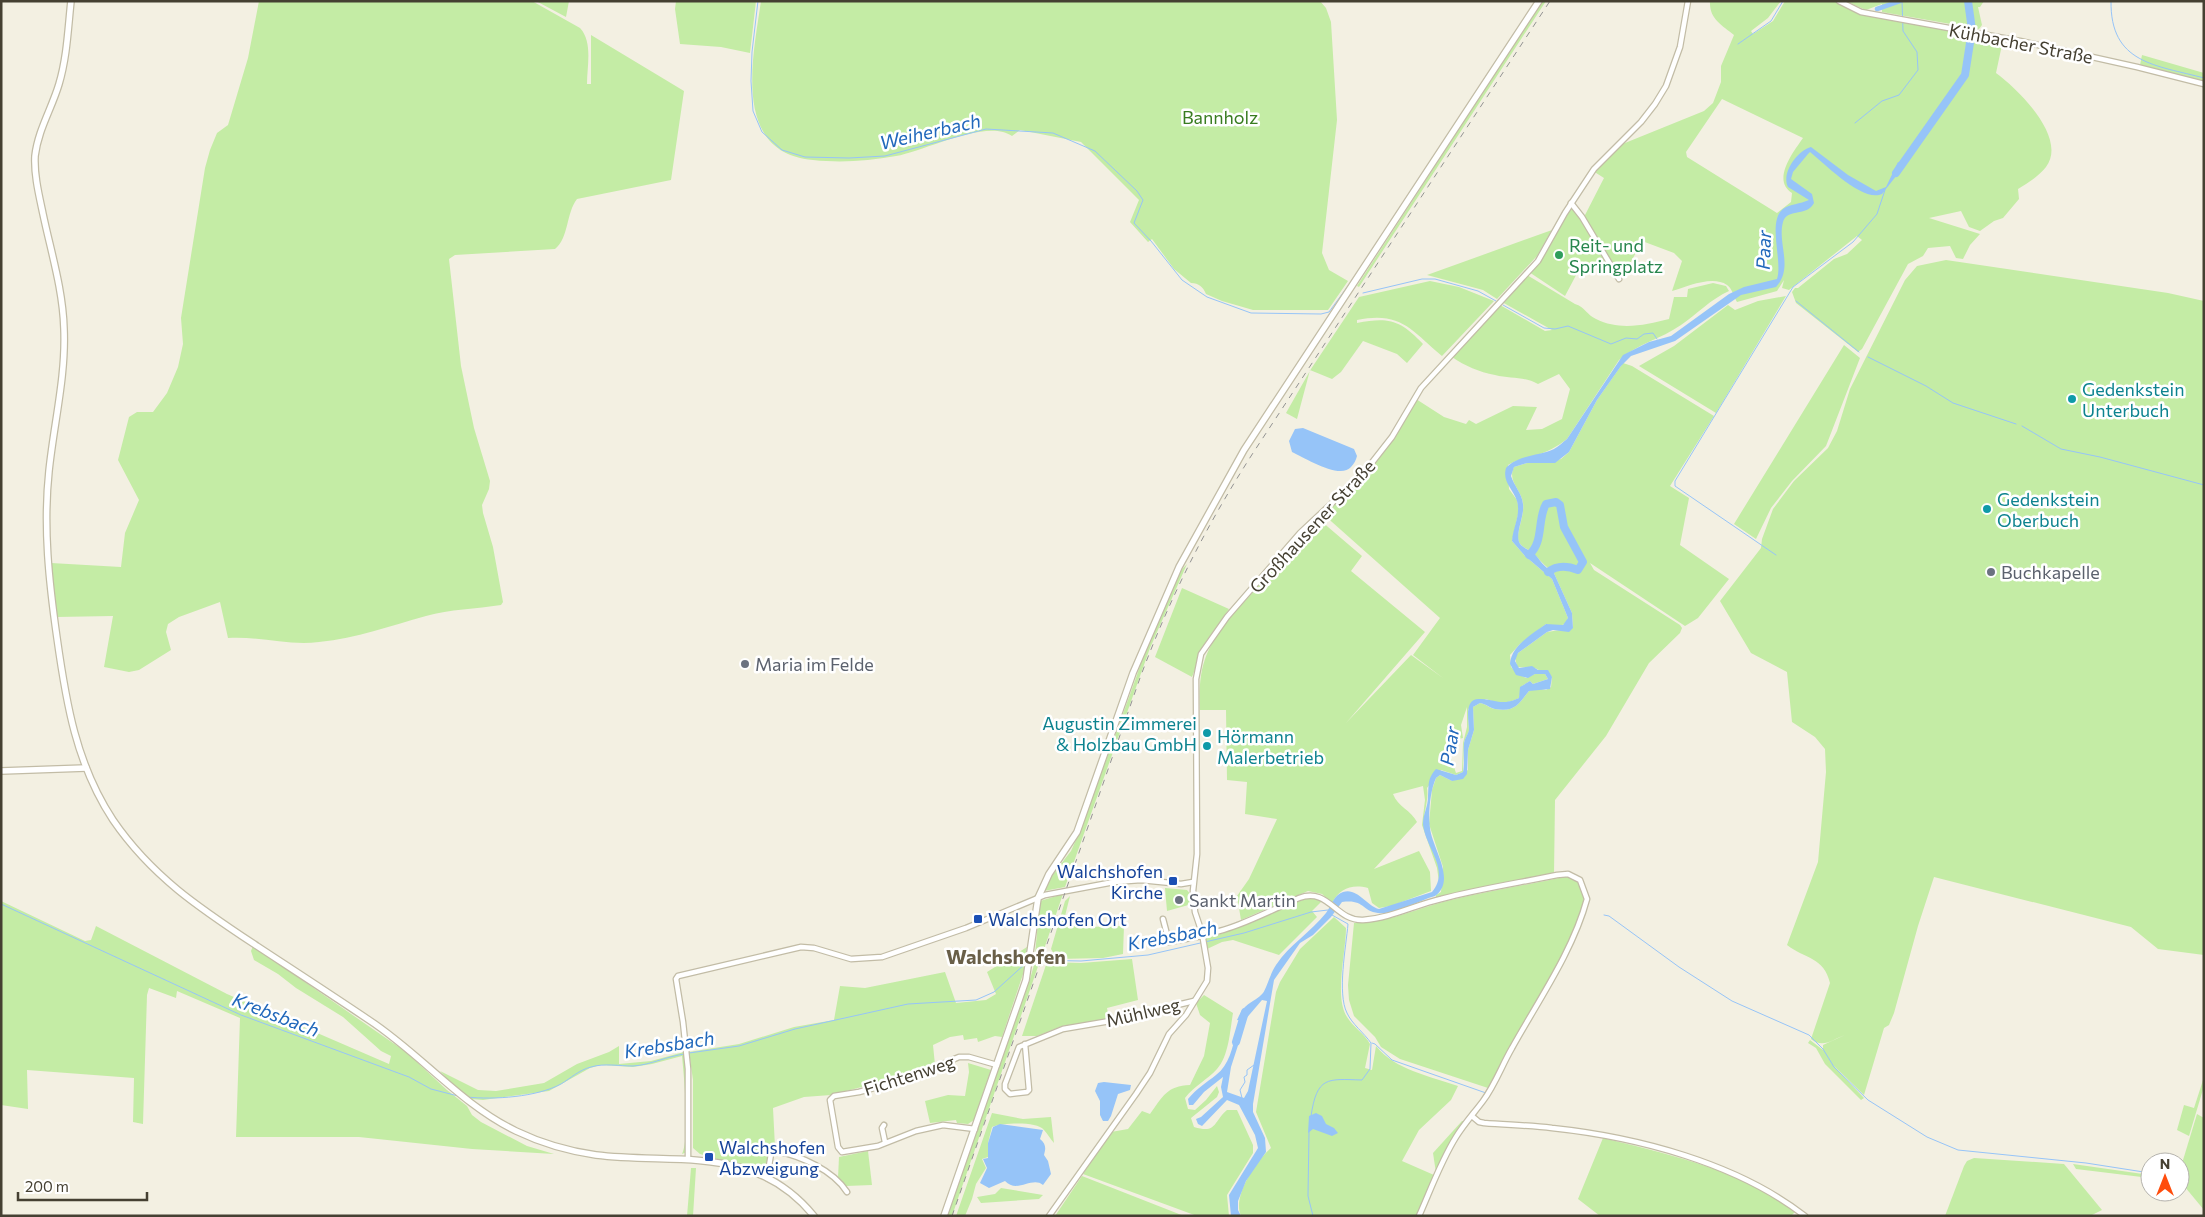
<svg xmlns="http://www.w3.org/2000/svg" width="2205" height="1217" viewBox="0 0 2205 1217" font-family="Commissioner,sans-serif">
	<rect width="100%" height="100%" fill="#f3f0e2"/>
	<g fill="#c4eca5" fill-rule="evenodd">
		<path d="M259,1h273l48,27c13,14 7,38 7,56h4v-49l93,56 -13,89 -94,19c-11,14 -8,39 -22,50l-100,6 -6,4 12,107 13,62 16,53 -1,8 -7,16 1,8 10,34 10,55 -2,3c-25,4 -51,4 -75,11 -36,10 -69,22 -107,26 -30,4 -60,-6 -91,-4l-8,-36 -41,15 -11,7 -2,8 5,18 -32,20 -10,2 -25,-5 9,-51 -57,1 -6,-40 1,-14 70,4 4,-34 14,-33 -21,-40 11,-43 8,-5h16l14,-19 11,-26 5,-23 -2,-26 24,-150 5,-18 7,-17 11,-8 20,-67z"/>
		<polygon points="536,1 569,1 566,17"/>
		<polygon points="676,1 756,1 750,53 721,47 680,44 675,9"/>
		<path d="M761,1h559l6,7 5,14 6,98 -15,133 7,17 19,11 -20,29h-75l-31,-9 -16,-7c-3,-7 -7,-11 -15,-11l-17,-14 -22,-30 -4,3 -18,-20 9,-22 -58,-58 -61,-12 -8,6c-25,-18 -87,15 -116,20 -28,5 -55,7 -83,4 -82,-7 -60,-103 -52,-159z"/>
		<polygon points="1542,1 1546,1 1359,287 1357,286"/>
		<path d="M1710,1h71l-13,17 -17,13 2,3 20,-13 12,-20h50l25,13 143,26 -7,33c22,16 72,65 50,94 -7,9 -18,16 -28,22l1,10 -16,19 -9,3 -14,10 -11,-4 -8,-16 -32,7 51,16 -10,11 -7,14 -7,-1 -6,-12 -22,2 -5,8 -15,8 -46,85 -4,3 -62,-49 -4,-11 3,-4h3l36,-29 13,-5 15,-14 -5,-4 -68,54 -7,-2 2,-8 -7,11 -40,11c-3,-5 -5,-14 -10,-17 -15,-10 -40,2 -55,6l10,-30 -8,-8 -32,-12 -11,21 -30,6 -18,-6 -18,34 -36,-24 18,-22 23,-43 14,10 20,-39 -11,-7 27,-26 84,-34 9,-8 8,-21v-16l13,-31c-12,-10 -25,-16 -24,-34zM1722,99l81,39c-9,13 -32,42 -11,55l-1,9 -14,11 -90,-56 -1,-5z"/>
		<polygon points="1845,1 1984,1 1980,7 1978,7 1982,25 1979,29 1882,12 1882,4 1866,10"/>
		<polygon points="2142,55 2204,73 2204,82 2140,65"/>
		<polygon points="1552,230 1537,256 1497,299 1483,290 1427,275"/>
		<path d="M1946,260l222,33 36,8v654l-46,-6 -27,-22 -197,-50 -16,49 -24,87 -5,12 -5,3 -20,67 -33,-32 33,35 -3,2 -36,-36 -9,-16 -8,-5 2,-3 13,10v-5l22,-10c-12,4 -22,14 -34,4l19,-56c-6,-26 -25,-24 -43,-38l31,-83 8,-90 -1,-23 -10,-12 -23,-15 -5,-50 -36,-19 -31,-52 41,-53 1,-9 11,-30 21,-28 34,-33 9,-17 13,-42 55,-109 12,-14z"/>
		<path d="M1527,275l48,29c10,3 12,11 21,15 24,12 49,6 73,0l5,-22h13l1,-8 25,-6 13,3 3,5c-18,8 -32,23 -48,34 -20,14 -44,19 -62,35l-52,79c-10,8 -20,13 -33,17 -9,3 -17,3 -26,9l1,24 8,11 2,10 -7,31 13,15 27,23 16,39c-3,11 -14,8 -22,6l-26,20 -10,11 1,12 9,8 6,3 9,-4h10l3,5 -15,5 -3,-3 -8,5 -3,12c-12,6 -20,6 -33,1l-18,10 1,22 -5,11 -1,30 -7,3 -15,-5 -14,18c2,13 -4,25 -3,38 2,18 20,38 15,56l-2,-14 -15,-43 3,-25 -2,-14 -30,8c5,13 18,16 24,28l-43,47 45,-18 11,21 1,19 -40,15 -12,2 -7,-5 -4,-15c-16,-4 -28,0 -36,15l-10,-9 -14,-3 -67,29 -4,-24 12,-17 28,-60 -32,-5 2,-32 -20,-2 -1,-70h-26c-2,-40 4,-60 29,-91l87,-98h5l41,35 -11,15 74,61 -79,91 65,-68 32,23 -30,-23 27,-37 -117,-104c42,-31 67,-71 93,-115l28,18 22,7 3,-4 7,4 37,-18 24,1 -11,23 16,-1 20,-10 8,-30 -11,-15 -21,10c-14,-8 -28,-5 -43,-9 -16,-3 -30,-9 -43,-18l48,-52 45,26 7,-1 -50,-28zM1467,707v20l-4,16 -1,28 -6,2 -5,-15v-17l12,-3 -2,-13z"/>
		<path d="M1430,281l29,6 35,14 -52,55c-31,-26 -41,-45 -85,-36v3c32,-6 43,-3 66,21l-16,19 -10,-9 -34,-13 -22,31 -9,7 -22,-9 -13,49 -11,-6 25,-44 48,-72z"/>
		<polygon points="1786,296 1716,413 1639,366 1674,346 1728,305 1735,310 1758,301"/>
		<polygon points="1844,345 1860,358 1826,446 1792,481 1771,508 1756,539 1734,524"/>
		<path d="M1623,363l9,3 82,50 -44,70 19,12 -9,47 49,34 -31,39 -13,8 -95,-63 4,7 86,55 2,3 -2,5 -31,30 -43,73 -51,64 -1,74 -118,24v-3l5,-3 2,-25 -14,-43 3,-34 4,-12 4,-3 12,6 16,-11v-20l6,-20 -1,-23 7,-4c6,1 9,5 15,6 21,3 23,-5 34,-18l8,-3 9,2 5,-3 1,-10 -17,-9 -18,-1 -2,-10 3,-4 29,-21 26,-4 -1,-15 -19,-42 -5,-3c-5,-4 -10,-10 -14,-14 -5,-5 -12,-6 -15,-12 -4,-8 6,-26 4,-39 -2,-14 -16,-22 -9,-36l13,-4h18l16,-4 8,-7 28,-52z"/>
		<path d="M1187,564l-37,84 -85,239 -21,4 6,-13 21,-27 8,-18c20,-53 39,-105 58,-158 9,-27 30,-93 50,-111z"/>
		<polygon points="1182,588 1229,609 1205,643 1192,677 1155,657"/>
		<path d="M1568,876c7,4 14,8 16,16 4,32 -77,161 -96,196l-88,-29 -19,-12 -6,-10 -21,-21 -5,-16 -1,-15 6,-62c33,0 61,-14 93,-22 40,-10 81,-16 121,-25z"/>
		<polygon points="1165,888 1187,890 1192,896 1192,904 1167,911"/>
		<polygon points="1063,894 952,1216 947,1216 1030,979 1034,965 1040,901"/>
		<polygon points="1070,896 1063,924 1087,927 1124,926 1123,954 1103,958 1057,959 1051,949 1065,901"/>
		<path d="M1308,898h8l6,3 -10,10 5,6 -38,38 -46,-15 -11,2 -15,7 -2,-11c36,-8 68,-28 103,-40z"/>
		<polygon points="1,901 85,941 91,940 96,926 227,994 389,1064 391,1056 381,1051 343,1017 296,988 278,974 254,960 251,951 253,946 406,1052 447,1090 467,1106 472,1115 481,1122 527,1146 554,1154 472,1149 359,1137 236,1137 240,1018 177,991 176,998 149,988 147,995 143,1124 133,1122 134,1078 27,1070 28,1109 1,1105"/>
		<path d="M1334,917l12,11c0,23 -12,70 1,89 6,10 17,16 23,27l-5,24 7,2 4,-24c19,24 54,30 82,40l-7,14 -32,30 -17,31 32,14 -17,41h-176c-9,-20 15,-55 30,-68l-15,-36 20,-120 4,-10 20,-33z"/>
		<polygon points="1027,947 1024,971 1002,1037 995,1036 978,1042 977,1038 964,1040 963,1035 950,1037 933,1045 935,1065 923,1071 831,1095 804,1097 773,1108 775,1147 769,1153 766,1173 700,1154 693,1148 693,1080 689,1052 739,1044 794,1027 834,1020 840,986 865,988 945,972 956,1003 986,1000 996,994 987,972"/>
		<polygon points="1132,959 1138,1000 1107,1008 1109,1019 1062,1026 1037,1036 1022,1036 1047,962 1081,963"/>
		<path d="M1204,995l29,18c-3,17 -4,43 -16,56 -10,11 -23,17 -32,29l3,11 7,1 11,-10 11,-14 2,6 -2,5 -26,21 3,9c23,7 19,-5 33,-17h10l16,35v8l-26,42 2,21h-32l-114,-42 28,-42 17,-3 14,-18 8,3c13,-18 17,-28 40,-29l14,-29 6,-33 -10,-8 -4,-12z"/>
		<path d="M619,1046v18l32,-3 33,-9 5,31 -2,69 -5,2c8,-16 2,-78 0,-98l-30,8 -19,3 -32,-2 -11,3 -41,23 -66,9 -12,-1 -22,-18 -9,-10 38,19 18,1 48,-8 33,-19 32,-12z"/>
		<polygon points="968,1063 991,1070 974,1120 968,1124 957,1123 956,1120 930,1123 925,1101 948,1095 965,1096 969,1072"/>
		<polygon points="2204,1077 2204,1086 2189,1136 2177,1130 2184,1105 2194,1108"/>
		<path d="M992,1113l31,6 28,-2 3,26c-4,-4 -6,-9 -10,-13 -7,-9 -42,-7 -52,-3l-4,16v14l-6,2 4,9 -10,16 -4,15 -7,17h-9z"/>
		<polygon points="2197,1114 2204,1118 2204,1210 2180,1181 2180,1170"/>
		<polygon points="1462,1121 1466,1121 1436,1173 1433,1153"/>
		<path d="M1603,1138c65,16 138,32 192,74l-4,4h-191l-22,-17z"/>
		<polygon points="868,1151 872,1185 846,1186 838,1178 839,1157"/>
		<polygon points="1974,1158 2064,1164 2102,1210 2090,1216 1945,1216 1964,1166 1967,1161"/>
		<polygon points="2073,1164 2150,1175 2150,1178 2076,1169"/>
		<polygon points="691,1168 696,1168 693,1216 687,1216"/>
		<polygon points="1082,1176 1184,1216 1055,1216"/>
		<polygon points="1001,1188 1043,1195 1039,1199 981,1203 977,1197 995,1194"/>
	</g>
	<g fill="#96c4f8">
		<path d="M1811,147l37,28 28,16 10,-4 12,-25 6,4 -22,28c-19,9 -57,-30 -72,-42l-2,2 -15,18 -2,7 21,15 2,9c-7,14 -27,5 -31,19 -6,22 11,45 -7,65l-35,8 -66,46 -44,15 -10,10 -24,34 -28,52 -14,11h-28l-13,4 -3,9c3,10 11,17 12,28 2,13 -10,32 -2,41 4,4 9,5 13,8 6,7 10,15 19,18l19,42 1,15 -4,4 -16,-2 -6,2 -29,21 -3,8 4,7 13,-2 6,4h10l4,7 -2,12 -21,2c-11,13 -13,21 -34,18 -5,-1 -9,-5 -15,-6l-7,4 1,23 -6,20 -1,24 -4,5 -11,2 -12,-6 -4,3c-6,13 -8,36 -6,50 2,20 27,52 5,68 -18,5 -39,19 -57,17 -17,-2 -13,-14 -36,-11l-11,15 -18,18 -13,8 -26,37 -21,124v8l12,26 1,14 -20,29 -8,20v9l3,6h-10l-2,-21 29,-47 -3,-13 -16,-30 -12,-5 -25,26 -4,-2 -2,-5 5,-2 22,-20 -2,-10 2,-10 -19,15 -11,13h-4l-1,-6c9,-11 18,-16 28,-24 13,-10 17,-28 20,-43l6,1 -11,34 -4,25 17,6 4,-7 19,-90 -5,-1 -18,21 -7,-1c9,-20 15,-15 26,-27 3,-4 8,-21 13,-28 13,-20 35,-33 50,-52 5,-7 8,-18 17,-21 14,-5 24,14 36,17l53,-17c19,-23 -7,-44 -9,-68 0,-10 5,-17 5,-27 1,-12 -1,-18 8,-28l20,6 7,-3c2,-10 0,-18 1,-28 0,-5 4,-9 5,-14 0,-10 -6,-33 12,-31 17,1 20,7 38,-1l1,-11 10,-6 3,3 15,-5 -3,-5h-10l-7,4 -12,-3 -6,-11c1,-18 22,-30 36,-40l17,1 5,-7 -16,-39 -27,-23 -13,-15c1,-14 9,-26 5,-40 -4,-12 -15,-19 -11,-33 11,-13 33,-12 48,-19 4,-2 9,-7 13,-10l56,-84 26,-13 22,-6 58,-42 15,-7 33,-8c6,-18 -10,-57 6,-70 7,-5 17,-5 26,-9l-21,-13c-7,-14 9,-36 23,-40z"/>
		<path d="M1303,428l51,21 3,7c-1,4 -3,8 -6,11 -11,13 -46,-9 -59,-15l-3,-11 6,-12z"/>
		<polygon points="1104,1082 1131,1085 1130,1090 1118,1094 1111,1116 1108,1121 1103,1121 1100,1115 1100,1101 1095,1091 1098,1083"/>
		<polygon points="1316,1113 1322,1116 1326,1124 1334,1128 1338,1133 1332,1136 1313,1129 1308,1133 1309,1116"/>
		<path d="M1000,1124l43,6 -3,9c6,5 6,9 4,16l4,6 3,13 -8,11c-11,-9 -26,9 -38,-4l-16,7 -9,-5 7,-15 -4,-9 5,-1v-15l5,-16z"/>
	</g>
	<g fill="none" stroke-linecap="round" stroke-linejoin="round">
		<g stroke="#96c4f8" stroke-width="1">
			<polyline points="758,1 752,52 751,81 753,111 762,132 782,150 805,157 849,158 885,156 986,129 1053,133 1095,151 1137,191 1143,200 1134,223 1151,241 1182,280 1207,297 1251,313 1321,314 1329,312 1348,286"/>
			<path d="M2111,1c-1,63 45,64 93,77"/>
			<polyline points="1738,44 1771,21 1783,1"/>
			<polyline points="1855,123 1882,101 1899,95 1918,70 1917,52 1903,31 1902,1"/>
			<polyline points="1363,293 1422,279 1435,279 1478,291 1496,301"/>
			<polyline points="1796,301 1859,352"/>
			<polyline points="1503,305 1544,328 1555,329 1568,326 1611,344 1626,338 1637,339 1644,334 1653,333 1657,339"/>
			<polyline points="1868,357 1926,386 1953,403 2016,424"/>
			<polyline points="2022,426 2061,449 2100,457 2204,485"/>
			<polyline points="1776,555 1675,486 1675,481 1793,287 1853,242 1877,214 1885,190"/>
			<polyline points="1,904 241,1015 409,1077 431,1089 458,1096"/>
			<polyline points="1604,915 1609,916 1679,967 1732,1001 1809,1035 1823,1049 1834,1067 1868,1100 1927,1137 1958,1150 2086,1163 2150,1173"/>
			<polyline points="1031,960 1081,961 1148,955 1244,933 1311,912 1328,910"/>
			<polyline points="1372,1043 1375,1044 1392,1060 1486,1093"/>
			<polyline points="689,1053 739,1046 795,1029 908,1004 976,1000 994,992 1026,963"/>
			<path d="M467,1097c27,3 70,0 94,-13 10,-6 18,-14 30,-17 13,-4 28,-1 42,-1 18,-1 34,-10 52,-12"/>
			<polyline points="1242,1098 1240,1090 1245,1082 1244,1077 1247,1075 1247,1070 1254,1065"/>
			<path d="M1311,1116c6,-40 16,-37 51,-36l8,-11 1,-26c-7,-10 -19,-19 -24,-30 -10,-20 -1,-66 1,-89l-16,-9"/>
			<polyline points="1309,1132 1308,1196 1313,1216"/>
		</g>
		<polyline stroke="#96c4f8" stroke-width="4.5" points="1877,9 1900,1"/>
		<g stroke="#96c4f8" stroke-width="8">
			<polyline points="1896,173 1965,75 1972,30 1968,1"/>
			<path d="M1529,555c15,-13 8,-35 17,-51l10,-2 4,3 4,22 19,35 -5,8c-10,-4 -21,-5 -30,2"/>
			<polyline points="1236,1042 1245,1012"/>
		</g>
		<defs>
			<g id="minor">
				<polyline points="1839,1 1861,12 2020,41 2137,67 2204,84"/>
				<polyline points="1571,203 1582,217 1619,279"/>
				<polyline points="1163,919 1169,942 1202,936"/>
				<path d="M1202,933c20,3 76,-26 97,-35 30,-11 36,23 64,22 28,-2 52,-15 78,-21 38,-10 77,-16 116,-24l11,-1 12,6 7,19c-14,52 -49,102 -75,149 -10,17 -17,37 -29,53 -9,12 -19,23 -27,36 -15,24 -25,52 -37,79"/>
				<polyline points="1025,1044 1029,1090 1027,1092 1010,1094 1005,1089 1005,1084 1019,1047 1063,1029 1110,1021 1194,1001"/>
				<path d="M1473,1117l6,5 5,1c22,2 45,2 68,5 85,9 185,35 253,88"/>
				<polyline points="884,1125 882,1128 885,1142"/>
				<polyline points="975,1129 943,1125 916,1131 878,1146 842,1152 838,1147 830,1100 834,1096 859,1092 910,1078 959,1057 969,1057 997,1065"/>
				<polyline points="688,1158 688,1069 683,1022 676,979 678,976 801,947 814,948 851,959 882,957 966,928 1045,895 1114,882 1141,880 1181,884 1193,882"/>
				<path d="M767,1178l4,-24 5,-3c25,5 57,19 71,41"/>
				<polyline points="1049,1216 1136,1094 1150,1073 1169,1034 1186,1015 1207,981 1208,968 1202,933 1195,912 1193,891 1197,854 1196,679 1201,654 1227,617 1300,533 1363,474 1392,437 1421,388 1538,261 1565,213 1594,169 1641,122 1655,104 1666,86 1680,47 1688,1"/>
			</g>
			<g id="tertiary">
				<path d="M71,1c-3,28 -4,56 -12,83 -7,24 -21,46 -24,72 -1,19 4,39 8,58 8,38 20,76 21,115 2,47 -10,94 -15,142 -6,56 0,111 8,167 9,64 19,126 56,182 39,57 88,89 144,126 38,25 75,49 112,74 52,34 91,84 147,111 25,12 52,20 80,24 81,10 158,-12 218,61"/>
				<polyline points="1,771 86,768"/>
				<polyline points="944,1216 1026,980 1038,898 1049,874 1077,832 1133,673 1179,567 1244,450 1539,1"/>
			</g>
		</defs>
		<use href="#minor" stroke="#c2bca6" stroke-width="7"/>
		<use href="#tertiary" stroke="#c2bca6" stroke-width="8"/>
		<use href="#minor" stroke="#fff" stroke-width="4.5"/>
		<use href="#tertiary" stroke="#fff" stroke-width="5.5"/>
		<path stroke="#939393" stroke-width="1" stroke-dasharray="6 6" stroke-linecap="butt" d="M952,1216l188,-538c30,-81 66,-152 113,-225l297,-452"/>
	</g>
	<circle fill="#2e9e5b" stroke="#fff" stroke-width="2" cx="1559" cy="255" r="5"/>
	<g fill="#0f9aa8" stroke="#fff" stroke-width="2">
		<circle cx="2072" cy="399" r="5"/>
		<circle cx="1987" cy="509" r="5"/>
		<circle cx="1207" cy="733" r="5"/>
		<circle cx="1207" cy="746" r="5"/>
	</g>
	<g fill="#6b7280" stroke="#fff" stroke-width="2">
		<circle cx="1991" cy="572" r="5"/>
		<circle cx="745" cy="664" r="5"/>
		<circle cx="1179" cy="900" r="5"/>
	</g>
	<g fill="#1a4fb4" stroke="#fff" stroke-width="2">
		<rect x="1168" y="876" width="10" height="10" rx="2.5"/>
		<rect x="973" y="914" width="10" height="10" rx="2.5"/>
		<rect x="704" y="1152" width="10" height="10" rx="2.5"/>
	</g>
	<g text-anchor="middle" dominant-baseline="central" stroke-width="5" stroke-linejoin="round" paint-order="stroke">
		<g font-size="18" fill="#454032" stroke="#fff">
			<text transform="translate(2021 43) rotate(11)">Kühbacher Straße</text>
			<text transform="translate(1312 526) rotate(-47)">Großhausener Straße</text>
			<text transform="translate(1143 1012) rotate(-13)">Mühlweg</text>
			<text transform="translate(909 1075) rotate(-18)">Fichtenweg</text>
		</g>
		<g font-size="18" fill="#387c20" stroke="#fff">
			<text x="1220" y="117">Bannholz</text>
		</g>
		<g font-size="18" fill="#27864d" stroke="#fff" text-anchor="start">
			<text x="1569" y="245">Reit- und<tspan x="1569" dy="21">Springplatz</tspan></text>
		</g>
		<g font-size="18" fill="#0d838f" stroke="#fff" text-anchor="start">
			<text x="2082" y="389">Gedenkstein<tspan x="2082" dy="21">Unterbuch</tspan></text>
			<text x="1997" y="499">Gedenkstein<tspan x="1997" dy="21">Oberbuch</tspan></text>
			<text x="1197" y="723" text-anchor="end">Augustin Zimmerei<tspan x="1197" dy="21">&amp; Holzbau GmbH</tspan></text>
			<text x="1217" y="736">Hörmann<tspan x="1217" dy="21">Malerbetrieb</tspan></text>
		</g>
		<g font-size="18" fill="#5b616d" stroke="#fff" text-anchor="start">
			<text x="2001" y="572">Buchkapelle</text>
			<text x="755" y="664">Maria im Felde</text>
			<text x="1189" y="900">Sankt Martin</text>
		</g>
		<g font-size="18" fill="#164399" stroke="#fff" text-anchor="start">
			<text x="1163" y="871" text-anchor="end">Walchshofen<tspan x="1163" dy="21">Kirche</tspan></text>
			<text x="988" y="919">Walchshofen Ort</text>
			<text x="719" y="1147">Walchshofen<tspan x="719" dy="21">Abzweigung</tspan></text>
		</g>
		<g font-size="19" font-style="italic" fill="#2168bb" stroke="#fff">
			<text transform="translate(930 131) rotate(-13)">Weiherbach</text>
			<text transform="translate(1763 250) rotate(-88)">Paar</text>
			<text transform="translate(1449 746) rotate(-81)">Paar</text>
			<text transform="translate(1172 935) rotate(-11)">Krebsbach</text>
			<text transform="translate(276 1014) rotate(21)">Krebsbach</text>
			<text transform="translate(669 1044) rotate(-9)">Krebsbach</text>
		</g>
		<g font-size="20" font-weight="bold" fill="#695f48" stroke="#fff">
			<text x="1006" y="956">Walchshofen</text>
		</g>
	</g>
	<rect width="2205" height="1217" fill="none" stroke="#454032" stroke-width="5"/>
	<g transform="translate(2165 1177)"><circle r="24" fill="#ffffff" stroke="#b5b3ad"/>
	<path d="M0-4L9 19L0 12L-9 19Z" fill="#ff4d0d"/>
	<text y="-8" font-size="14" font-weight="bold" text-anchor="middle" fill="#454032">N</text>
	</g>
	<path d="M18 1192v8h129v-8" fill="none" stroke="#454032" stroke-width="2.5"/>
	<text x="25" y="1192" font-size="15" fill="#454032" stroke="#ffffff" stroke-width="4" paint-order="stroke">200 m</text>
</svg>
